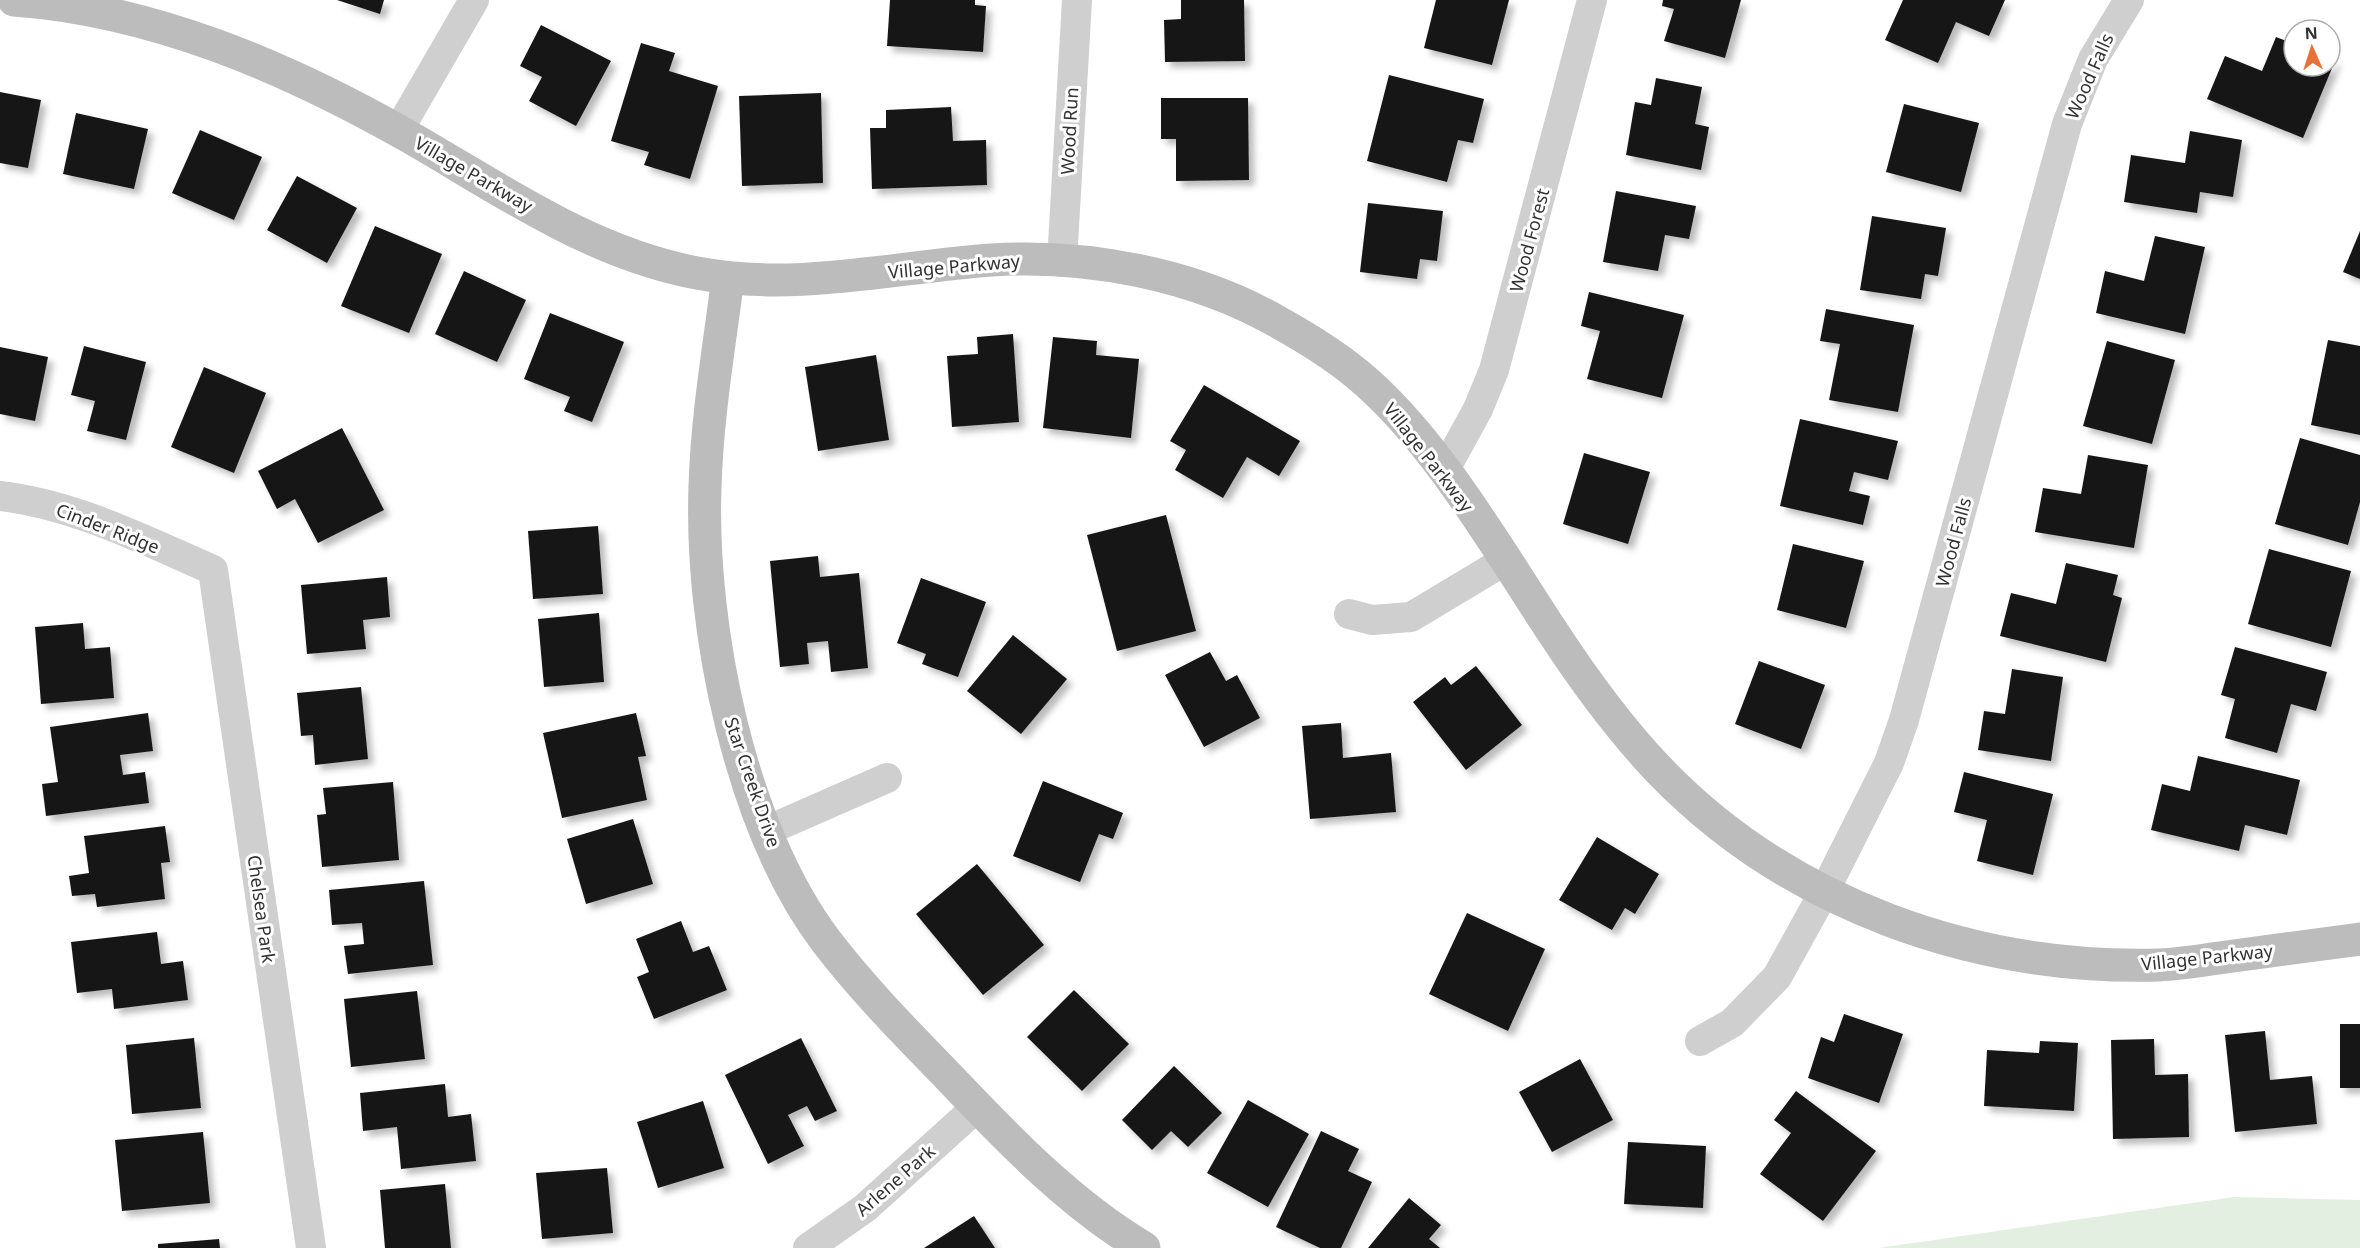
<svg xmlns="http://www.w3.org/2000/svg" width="2360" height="1248" viewBox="0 0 2360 1248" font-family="'Noto Sans',sans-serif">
	<defs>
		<filter id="shadow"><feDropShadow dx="5.5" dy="5.5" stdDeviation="3" flood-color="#0004"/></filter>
	</defs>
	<rect width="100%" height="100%" fill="#fff"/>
	<polygon fill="#e3efe1" points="2234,1197 2360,1200 2360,1248 1878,1248"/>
	<g fill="#191919" filter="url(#shadow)">
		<polygon points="337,0 384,0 380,14"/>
		<polygon points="890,0 975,0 975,5 986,6 983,52 887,46"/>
		<polygon points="1181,0 1244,0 1245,61 1165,62 1164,20 1181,19"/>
		<polygon points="1436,0 1509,0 1492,65 1424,48"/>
		<polygon points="1663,0 1741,0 1725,58 1664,41 1674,9 1662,6"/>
		<polygon points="1903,0 2005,0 1989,36 1956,22 1938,63 1885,40"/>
		<polygon points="541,25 611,61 576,126 529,101 542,77 520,66"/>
		<polygon points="2276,37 2294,44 2294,66 2330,66 2330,59 2335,61 2303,138 2207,99 2225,56 2262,71"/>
		<polygon points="641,43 675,53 669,71 718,86 690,179 644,165 649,152 611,141"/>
		<polygon points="1389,75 1484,99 1473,143 1458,140 1447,182 1367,161"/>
		<polygon points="1656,78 1702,87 1695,124 1709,127 1701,170 1626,155 1635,102 1651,105"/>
		<polygon points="0,92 41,100 28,168 0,163"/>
		<polygon points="821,93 823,183 742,186 739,96"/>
		<polygon points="1161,98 1248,98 1249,180 1176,181 1176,139 1161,139"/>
		<polygon points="1904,104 1979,123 1961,192 1886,172"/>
		<polygon points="951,107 953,141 986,140 987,185 872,189 870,128 886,128 886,110"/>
		<polygon points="76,113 148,129 134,189 63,174"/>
		<polygon points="200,130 262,157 234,220 172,193"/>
		<polygon points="2190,131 2242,140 2233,197 2200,192 2197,213 2124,202 2131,155 2185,163"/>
		<polygon points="297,176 357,208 327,263 267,230"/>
		<polygon points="1616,191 1696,206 1689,239 1665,235 1658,271 1603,262"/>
		<polygon points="1368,203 1443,211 1437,261 1420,259 1417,279 1360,272"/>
		<polygon points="1872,216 1946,228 1938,276 1925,274 1921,299 1860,290"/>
		<polygon points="375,226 442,254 409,333 341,306"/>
		<polygon points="2360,231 2360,279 2343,272"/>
		<polygon points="2155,236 2205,247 2185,334 2096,313 2105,271 2144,281"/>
		<polygon points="464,271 526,300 497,362 435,334"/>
		<polygon points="1589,292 1684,315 1662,398 1587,379 1600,331 1581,326"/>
		<polygon points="1826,309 1914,325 1898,412 1829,400 1840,344 1820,341"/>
		<polygon points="550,313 624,342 592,422 564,411 570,397 524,379"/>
		<polygon points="1013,334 1019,422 952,427 947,356 978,354 977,337"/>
		<polygon points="1053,337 1097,341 1096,355 1139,359 1131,438 1043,428"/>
		<polygon points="2328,340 2360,346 2360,435 2311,425"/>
		<polygon points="2107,341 2175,360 2152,444 2083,426"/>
		<polygon points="84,346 146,362 126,440 87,431 95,401 71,395"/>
		<polygon points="0,347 48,357 35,421 0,414"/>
		<polygon points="876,355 889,440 818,451 805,367"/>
		<polygon points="204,367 266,393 234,473 171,447"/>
		<polygon points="1204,385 1300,441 1279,476 1247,457 1223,498 1175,470 1186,450 1170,441"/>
		<polygon points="1800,419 1898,441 1888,480 1854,472 1849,491 1870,496 1863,525 1780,506"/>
		<polygon points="342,428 384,510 318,543 295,499 277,509 258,471"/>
		<polygon points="2300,438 2360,455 2360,502 2348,545 2275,524"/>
		<polygon points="1584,453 1650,472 1628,544 1563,524"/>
		<polygon points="2088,455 2148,465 2134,548 2035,532 2043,488 2081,494"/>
		<polygon points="1166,515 1196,631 1117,651 1087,535"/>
		<polygon points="598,526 603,594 533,599 528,531"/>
		<polygon points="1793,544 1864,561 1846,628 1777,610"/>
		<polygon points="2269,549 2351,571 2331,647 2248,624"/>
		<polygon points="818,556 820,577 859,573 868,668 831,672 828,641 807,643 809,664 780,667 770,561"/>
		<polygon points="2066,563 2118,575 2113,595 2122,598 2106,662 2000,636 2011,593 2056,604"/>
		<polygon points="387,577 390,617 363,620 366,649 307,654 301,585"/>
		<polygon points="921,578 986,602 958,677 922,664 926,654 897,643"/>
		<polygon points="599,613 604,682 544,687 538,619"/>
		<polygon points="83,623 85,649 110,647 114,698 41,704 35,627"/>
		<polygon points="1013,635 1067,679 1021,734 967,691"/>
		<polygon points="2235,647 2327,672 2316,711 2291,704 2277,753 2225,738 2235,699 2221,695"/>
		<polygon points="1210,652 1226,681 1237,675 1260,718 1204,747 1165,675"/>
		<polygon points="1759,661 1825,685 1801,749 1735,724"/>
		<polygon points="1476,666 1522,725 1466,770 1413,702 1445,677 1451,685"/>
		<polygon points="2012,669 2063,677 2051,761 1978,750 1984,711 2005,714"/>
		<polygon points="361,687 368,759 315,765 313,735 301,736 297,693"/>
		<polygon points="148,713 153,751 120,755 123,775 145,772 149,803 46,816 42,784 58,782 50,727"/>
		<polygon points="636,713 646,756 638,757 647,800 562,818 543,733"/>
		<polygon points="1341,723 1343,758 1391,753 1396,812 1310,819 1302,726"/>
		<polygon points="2198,756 2300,780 2287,835 2245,825 2239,851 2151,830 2162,784 2190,791"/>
		<polygon points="1964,772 2053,794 2033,875 1977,861 1987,820 1954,812"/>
		<polygon points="1043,781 1123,813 1113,839 1099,834 1080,882 1013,856"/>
		<polygon points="393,782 399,860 322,867 317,815 326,814 323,788"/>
		<polygon points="633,819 653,884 586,904 567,839"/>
		<polygon points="165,826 170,862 161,863 165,899 97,907 95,894 72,896 69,876 89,873 84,836"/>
		<polygon points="1597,837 1659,874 1635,914 1625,908 1612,930 1559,900"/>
		<polygon points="977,864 1044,945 983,995 916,914"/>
		<polygon points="424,881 433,965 348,974 344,946 364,944 362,923 332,925 329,890"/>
		<polygon points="1467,913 1545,949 1508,1031 1429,994"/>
		<polygon points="681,921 693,952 709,946 727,990 654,1019 637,977 649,972 636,939"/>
		<polygon points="157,932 161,964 183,961 188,1000 114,1009 112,989 77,993 71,942"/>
		<polygon points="1074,990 1129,1044 1082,1091 1027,1037"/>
		<polygon points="417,991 425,1059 351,1067 344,999"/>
		<polygon points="1844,1014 1903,1034 1879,1103 1808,1078 1821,1037 1834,1042"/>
		<rect x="2340" y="1024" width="20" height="64"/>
		<polygon points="2265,1031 2270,1080 2312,1076 2317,1124 2235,1132 2225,1035"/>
		<polygon points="194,1038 201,1108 132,1114 126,1045"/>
		<polygon points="801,1038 837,1111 815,1121 807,1106 788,1115 804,1146 768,1164 725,1075"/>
		<polygon points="2154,1039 2155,1075 2188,1074 2189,1137 2113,1139 2111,1040"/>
		<polygon points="2040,1041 2078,1043 2074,1111 1984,1106 1987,1050 2039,1053"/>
		<polygon points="1580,1059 1613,1120 1552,1152 1519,1092"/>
		<polygon points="1174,1066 1222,1113 1188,1147 1171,1131 1152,1150 1122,1120"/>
		<polygon points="445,1084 448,1117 471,1114 476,1161 401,1169 397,1127 363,1131 360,1093"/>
		<polygon points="1796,1091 1876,1151 1823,1221 1760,1174 1791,1133 1774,1120"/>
		<polygon points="1248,1100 1309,1134 1268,1207 1207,1173"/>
		<polygon points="703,1101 724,1168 658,1188 637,1122"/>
		<polygon points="1321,1131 1359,1149 1348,1171 1372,1182 1341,1248 1320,1248 1276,1227"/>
		<polygon points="203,1132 210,1203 122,1211 115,1140"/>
		<polygon points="1628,1142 1706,1146 1703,1208 1624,1204"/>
		<polygon points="607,1168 613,1233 542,1239 536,1173"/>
		<polygon points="445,1184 451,1248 385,1248 380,1190"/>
		<polygon points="1409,1198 1441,1225 1429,1239 1440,1248 1368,1248"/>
		<polygon points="974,1216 995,1248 924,1248"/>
		<polygon points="219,1239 220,1248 158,1248 158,1244"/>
	</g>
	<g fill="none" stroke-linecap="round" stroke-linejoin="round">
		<g stroke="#cfcfcf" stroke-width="30">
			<polyline points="398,131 474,0"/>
			<polyline points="1062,262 1077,0"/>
			<polyline points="1444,471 1478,409 1494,370 1592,0"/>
			<path d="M0,496c76,9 144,44 213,74l98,678"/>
			<polyline points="1349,614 1372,620 1411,617 1506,560"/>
			<polyline points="766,831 887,778"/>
			<polyline points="1700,1041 1732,1023 1777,977 1824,892 1889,763 1904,720 2067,124 2093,59 2129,0"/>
			<polyline points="808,1248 865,1208 977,1107"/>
		</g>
		<g stroke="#bcbcbc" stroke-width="33">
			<path d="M14,0c139,10 272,67 392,135 93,53 183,118 291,138 99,19 196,-6 295,-13 96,-6 202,14 286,62 27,15 55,32 79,52 76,62 141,175 195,257 32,49 66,96 107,139 130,135 316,200 500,195 23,-1 45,-5 67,-8 45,-6 89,-12 134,-18"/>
			<path d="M728,278c-9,69 -21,139 -23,209 -5,141 35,340 121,454 36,47 77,89 118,131 60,63 124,131 200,176"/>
		</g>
	</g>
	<g text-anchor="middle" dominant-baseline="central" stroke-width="6" stroke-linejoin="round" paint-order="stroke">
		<g font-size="18" fill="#323232" stroke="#fff">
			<text transform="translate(2089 76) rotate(-66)">Wood Falls</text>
			<text transform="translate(1069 131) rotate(-87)">Wood Run</text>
			<text transform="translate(474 174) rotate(30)">Village Parkway</text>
			<text transform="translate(1529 240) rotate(-75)">Wood Forest</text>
			<text transform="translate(954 266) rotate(-5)">Village Parkway</text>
			<text transform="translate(1429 457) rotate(52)">Village Parkway</text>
			<text transform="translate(108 528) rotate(21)">Cinder Ridge</text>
			<text transform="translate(1953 542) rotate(-75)">Wood Falls</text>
			<text transform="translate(753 782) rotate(71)">Star Creek Drive</text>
			<text transform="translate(262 909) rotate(82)">Chelsea Park</text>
			<text transform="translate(2207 957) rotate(-6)">Village Parkway</text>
			<text transform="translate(895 1180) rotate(-41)">Arlene Park</text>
		</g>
	</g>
	<g transform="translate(2312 48) rotate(357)"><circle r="28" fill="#ffffff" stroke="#adadad" stroke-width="1.5"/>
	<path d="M0-4.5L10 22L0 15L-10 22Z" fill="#e57239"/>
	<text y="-9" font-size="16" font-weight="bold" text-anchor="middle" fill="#323232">N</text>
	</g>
</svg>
